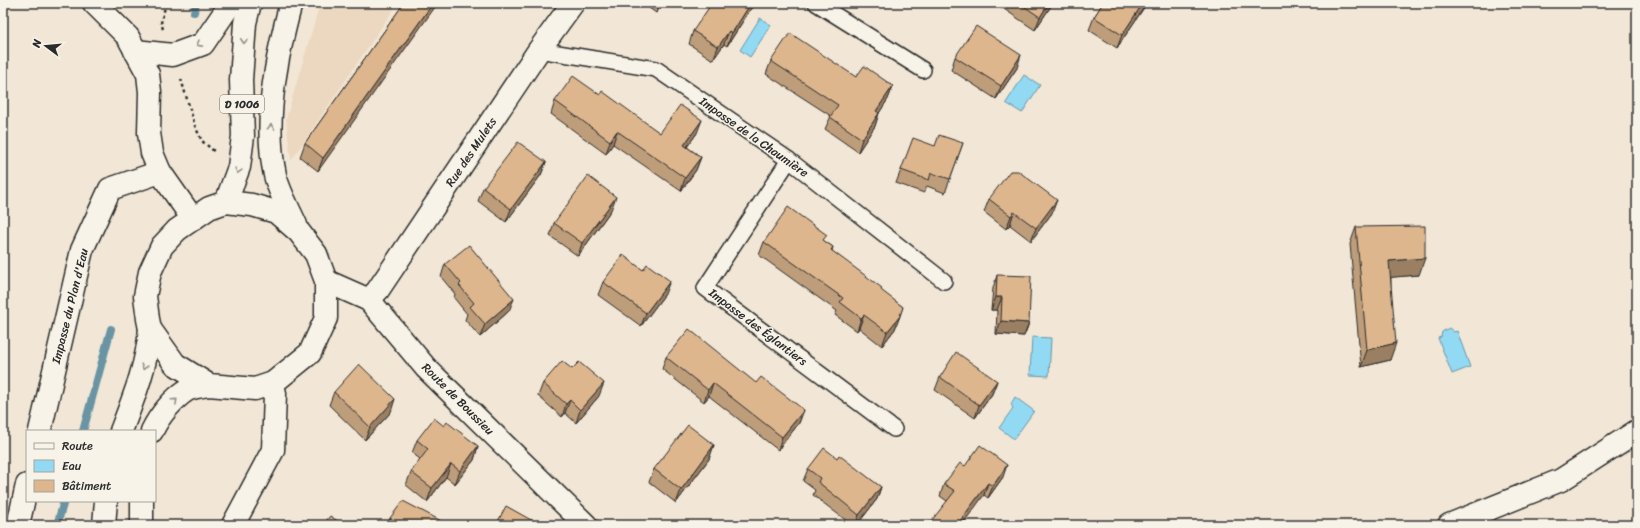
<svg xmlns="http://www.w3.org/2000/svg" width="1640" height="528" viewBox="0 0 1640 528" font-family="Sriracha,sans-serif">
	<rect width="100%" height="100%" fill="#f2e7d6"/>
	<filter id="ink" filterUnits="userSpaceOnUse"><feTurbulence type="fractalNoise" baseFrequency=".025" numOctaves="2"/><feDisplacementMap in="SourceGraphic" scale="8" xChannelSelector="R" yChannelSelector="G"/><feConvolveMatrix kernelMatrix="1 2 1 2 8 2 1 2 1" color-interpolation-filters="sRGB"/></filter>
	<g filter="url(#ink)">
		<polygon fill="#ecd8c0" points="320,3 398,3 291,161 286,119"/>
		<g fill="#92daf4" stroke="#6994a4">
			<polygon points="760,18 771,25 750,57 740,50"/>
			<polygon points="1024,75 1040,85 1022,113 1006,103"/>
			<polygon points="1449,328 1454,332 1457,331 1470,367 1452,374 1438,338 1441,337 1442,332"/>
			<polygon points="1032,337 1051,338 1049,376 1030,375"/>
			<polygon points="1015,397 1034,411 1014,439 999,428 1013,408 1011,404"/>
		</g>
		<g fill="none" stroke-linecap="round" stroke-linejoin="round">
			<g stroke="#6994a4" stroke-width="8">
				<polyline points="194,12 196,3"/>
				<polyline points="83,431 111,329"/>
				<polyline points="57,525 64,501"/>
			</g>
			<defs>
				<g id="lane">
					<polyline points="816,3 923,70"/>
					<polyline points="539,50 656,69 789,160 944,281"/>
					<polyline points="789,160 705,288 894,429"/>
				</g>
				<g id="street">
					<polyline points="369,300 378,290 539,50 573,3"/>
					<polyline points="40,431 82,250 110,189 160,172"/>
					<polyline points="18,525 27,485"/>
					<polyline points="233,525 273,450 275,394 273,383"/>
					<polyline points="1449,525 1561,480 1637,431"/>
				</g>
				<g id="secondary">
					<polyline points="94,3 128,37 148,74 150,92 149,133 152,153 160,172 193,219"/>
					<polyline points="135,51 173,55 203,44 231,3"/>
					<polyline points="326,281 369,300 426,368 586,525"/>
				</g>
				<g id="primary">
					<path d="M291,3c-14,52 -28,118 -16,172 4,17 14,34 21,50"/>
					<polygon points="226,202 252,205 276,212 299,232 316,254 326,281 326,318 310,353 273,383 255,389 209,385 175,364 150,329 148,319 145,296 150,272 162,246 177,230 209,208"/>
					<polyline points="226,202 239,167 243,136 241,80 245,23 250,3"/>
					<path d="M121,431c13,-34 26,-66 29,-102"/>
					<path d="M152,431c7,-15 21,-32 35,-41 6,-3 15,-4 22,-5"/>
					<polyline points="142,501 142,525"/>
					<polyline points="104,525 106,501"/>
				</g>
			</defs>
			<use href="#lane" stroke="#2b2b2b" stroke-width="18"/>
			<use href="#street" stroke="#2b2b2b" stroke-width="25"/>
			<use href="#secondary" stroke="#2b2b2b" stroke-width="25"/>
			<use href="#primary" stroke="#2b2b2b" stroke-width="25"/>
			<g stroke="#2b2b2b" stroke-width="2.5" stroke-dasharray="3 3" stroke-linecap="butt">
				<polyline points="163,29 161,23 166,3"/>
				<polyline points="181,79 195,126 202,141 215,152"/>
			</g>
			<use href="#lane" stroke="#f7f3e8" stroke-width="15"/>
			<use href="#street" stroke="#f7f3e8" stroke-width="22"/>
			<use href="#secondary" stroke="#f7f3e8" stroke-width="22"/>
			<use href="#primary" stroke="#f7f3e8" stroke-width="22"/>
		</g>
		<g fill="#be9d7a" stroke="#2b2b2b">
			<polygon points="404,3 318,171 300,157 305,143"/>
			<polygon points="642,3 664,3 656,13"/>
			<polygon points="995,3 1053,3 1035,30"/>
			<polygon points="1103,3 1147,3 1117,48 1089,30 1094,17"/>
			<polygon points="752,7 727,46 724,44 713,60 689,44 693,31"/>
			<polygon points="955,57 1017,68 996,99 951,70"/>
			<polygon points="771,61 856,77 893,86 888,99 879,113 875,126 858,152 825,129 831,116 766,74"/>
			<polygon points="600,95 660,133 697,133 687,147 701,157 696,170 681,191 613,144 606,154 551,114 555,101"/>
			<polygon points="963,143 945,193 927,186 924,193 896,183 901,170 935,146"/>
			<polygon points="546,162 541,175 506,222 478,201 483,188"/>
			<polygon points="989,199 1052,213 1031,241 1010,225 1006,229 984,212"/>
			<polygon points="611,210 578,256 550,236 554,223"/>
			<polygon points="1356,227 1419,275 1391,277 1390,360 1361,367 1350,244"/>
			<polygon points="824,241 833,247 832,251 881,291 903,307 895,329 882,346 859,328 857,331 835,315 837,311 759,255 764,242"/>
			<polygon points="445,264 509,311 480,337 465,320 467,314 454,298 455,294 441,277"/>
			<polygon points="997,275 1029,323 1024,336 996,334 997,310 991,310 993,288"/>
			<polygon points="603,282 665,294 641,326 598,295"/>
			<polygon points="666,357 756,383 804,410 799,423 778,450 709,396 704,402 662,369"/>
			<polygon points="940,377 997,381 992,394 975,418 935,390"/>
			<polygon points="543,383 599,396 576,423 565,413 562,417 538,396"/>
			<polygon points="334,392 391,412 365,440 329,405"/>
			<polygon points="444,426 478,446 474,460 455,484 446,477 427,502 406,485 411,472 420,459 412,453 417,440"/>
			<polygon points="714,445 709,459 676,503 649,482 654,469"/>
			<polygon points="837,458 881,487 877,499 857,525 852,525 813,495 815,490 803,481 808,469"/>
			<polygon points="965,466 1003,477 988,498 984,495 947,501 940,496 944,484"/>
			<polygon points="390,518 449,525 388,525"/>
		</g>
		<g fill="#9b7f63" stroke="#2b2b2b">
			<polygon points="433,3 438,3 318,171 323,158"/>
			<polygon points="660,3 664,3 656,13"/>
			<polygon points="751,3 753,3 752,7 727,46 732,33"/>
			<polygon points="1049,3 1053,3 1035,30 1040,17"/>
			<polygon points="1143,3 1147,3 1117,48 1122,35"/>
			<polygon points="729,31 724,44 713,60 718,47"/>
			<polygon points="1021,55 1017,68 996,99 1001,86"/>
			<polygon points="893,86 888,99 872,124 876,111"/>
			<polygon points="879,113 875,126 858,152 862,139"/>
			<polygon points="702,120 697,133 679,158 684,145"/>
			<polygon points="617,131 613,144 606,154 610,141"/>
			<polygon points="701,157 696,170 681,191 685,178"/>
			<polygon points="546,162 541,175 506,222 511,209"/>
			<polygon points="616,197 611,210 578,256 582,243"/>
			<polygon points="1057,200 1052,213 1031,241 1036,228"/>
			<polygon points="1014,212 1010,225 1006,229 1011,216"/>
			<polygon points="1425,258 1419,275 1383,278 1389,261"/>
			<polygon points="670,281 665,294 641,326 646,313"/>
			<polygon points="996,297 1002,297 997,310 991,310"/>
			<polygon points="514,299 509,311 480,337 485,324"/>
			<polygon points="864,315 859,328 857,331 861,318"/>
			<polygon points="900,316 895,329 882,346 887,332"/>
			<polygon points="1001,321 1029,323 1024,336 996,334"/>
			<polygon points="1396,343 1390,360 1361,367 1367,350"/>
			<polygon points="997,381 992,394 975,418 979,405"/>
			<polygon points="604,383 599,396 576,423 580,410"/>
			<polygon points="713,383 709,396 704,402 708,390"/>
			<polygon points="395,399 391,412 365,440 370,427"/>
			<polygon points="570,400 565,413 562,417 566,404"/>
			<polygon points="804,410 799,423 778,450 782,437"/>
			<polygon points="714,445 709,459 676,503 681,490"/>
			<polygon points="478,446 474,460 455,484 460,471"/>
			<polygon points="451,464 446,477 427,502 432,488"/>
			<polygon points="1007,465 1003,477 988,498 993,486"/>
			<polygon points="988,483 984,495 962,525 957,525"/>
			<polygon points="881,487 877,499 857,525 856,525 859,515"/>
		</g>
		<g fill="#ddb68e" stroke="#2b2b2b">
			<polygon points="404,3 433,3 323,158 305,143"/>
			<polygon points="712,3 751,3 732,33 729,31 718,47 693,31"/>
			<polygon points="1019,3 1049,3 1040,17"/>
			<polygon points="1103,3 1143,3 1122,35 1094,17"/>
			<polygon points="976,26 1021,55 1001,86 955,57"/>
			<polygon points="790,33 856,77 864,66 893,86 876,111 879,113 862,139 830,117 838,105 771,61"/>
			<polygon points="573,76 600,95 602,91 660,133 680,105 702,120 684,145 701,157 685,178 617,131 610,141 555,101"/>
			<polygon points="939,135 963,143 950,179 931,173 929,180 901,170 913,138 935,146"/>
			<polygon points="518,142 546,162 511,209 483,188"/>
			<polygon points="1010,171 1018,171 1057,200 1036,228 1014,212 1011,216 989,199"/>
			<polygon points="588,176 616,197 582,243 554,223"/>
			<polygon points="788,207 827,235 823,240 833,247 831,250 882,288 881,290 903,307 900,316 887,332 864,315 861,318 840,302 843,298 764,242"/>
			<polygon points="1425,226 1425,258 1389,261 1396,343 1367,350 1356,227"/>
			<polygon points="469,245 514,299 485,324 470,307 474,303 459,285 461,283 445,264"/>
			<polygon points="623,255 643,270 647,264 670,281 646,313 603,282"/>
			<polygon points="997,275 1031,276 1029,323 1001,321 1002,297 996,297"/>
			<polygon points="689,329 756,383 761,377 804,410 782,437 713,383 708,390 666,357"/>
			<polygon points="956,352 997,381 979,405 940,377"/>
			<polygon points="562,361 572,369 579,362 604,383 580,410 570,400 566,404 543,383"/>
			<polygon points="359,364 395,399 370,427 334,392"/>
			<polygon points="434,418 444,426 447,422 478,446 460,471 451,464 432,488 411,472 428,449 417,440"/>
			<polygon points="688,425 714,445 681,490 654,469"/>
			<polygon points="980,445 1007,465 993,486 988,483 957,525 928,525 955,491 944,484 960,463 965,466"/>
			<polygon points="824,448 837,458 839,455 881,487 859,515 818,482 820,478 808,469"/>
			<polygon points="403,501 449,525 401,525 390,518"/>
			<polygon points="506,506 540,525 496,525"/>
			<polygon points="330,516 344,525 323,525"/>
			<polygon points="790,521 793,525 786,525"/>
		</g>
		<defs><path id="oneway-chevron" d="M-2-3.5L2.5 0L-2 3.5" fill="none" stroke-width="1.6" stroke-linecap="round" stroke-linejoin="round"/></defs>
		<g stroke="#918f8a">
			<use href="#oneway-chevron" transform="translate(244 41) rotate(94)"/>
			<use href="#oneway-chevron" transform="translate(199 44) rotate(151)"/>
			<use href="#oneway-chevron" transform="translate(271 127) rotate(-87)"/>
			<use href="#oneway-chevron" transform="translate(238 171) rotate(106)"/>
			<use href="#oneway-chevron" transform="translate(144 367) rotate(105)"/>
			<use href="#oneway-chevron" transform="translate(175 401) rotate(-42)"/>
		</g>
	</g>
	<g text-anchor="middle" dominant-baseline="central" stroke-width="3" stroke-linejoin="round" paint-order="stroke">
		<rect fill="#f7f3e8" stroke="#686764" stroke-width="1" x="220" y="95" width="44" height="18" rx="3"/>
		<g font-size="11" font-weight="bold" fill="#2b2b2b">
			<text x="242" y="104">D 1006</text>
		</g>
		<g font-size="12" fill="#2b2b2b" stroke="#f7f3e8">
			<text transform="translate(754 137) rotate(35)">Impasse de la Chaumière</text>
			<text transform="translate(471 152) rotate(-56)">Rue des Mulets</text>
			<text transform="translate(70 306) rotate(-76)">Impasse du Plan d'Eau</text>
			<text transform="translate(758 327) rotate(37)">Impasse des Églantiers</text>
			<text transform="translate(458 399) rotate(45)">Route de Boussieu</text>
		</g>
	</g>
	<rect width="1640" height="528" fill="none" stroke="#f7f3e8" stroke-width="16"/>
	<rect x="8" y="8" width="1624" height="512" fill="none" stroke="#2b2b2b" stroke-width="1.5" filter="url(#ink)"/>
	<rect x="26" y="430" width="130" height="72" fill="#f7f3e8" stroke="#a5a39c"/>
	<rect x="34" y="443" width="20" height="6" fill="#f7f3e8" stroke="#a5a39c"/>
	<text x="62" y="450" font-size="12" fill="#2b2b2b">Route</text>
	<rect x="34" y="460" width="20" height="12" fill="#92daf4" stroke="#a5a39c"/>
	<text x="62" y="470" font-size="12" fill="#2b2b2b">Eau</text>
	<rect x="34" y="480" width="20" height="12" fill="#ddb68e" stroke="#a5a39c"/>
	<text x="62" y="490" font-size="12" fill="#2b2b2b">Bâtiment</text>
	<g transform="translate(46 46) rotate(286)" stroke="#f7f3e8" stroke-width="3" paint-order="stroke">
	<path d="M0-3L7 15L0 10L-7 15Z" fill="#2b2b2b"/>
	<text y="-6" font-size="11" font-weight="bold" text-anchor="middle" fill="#2b2b2b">N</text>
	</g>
</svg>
